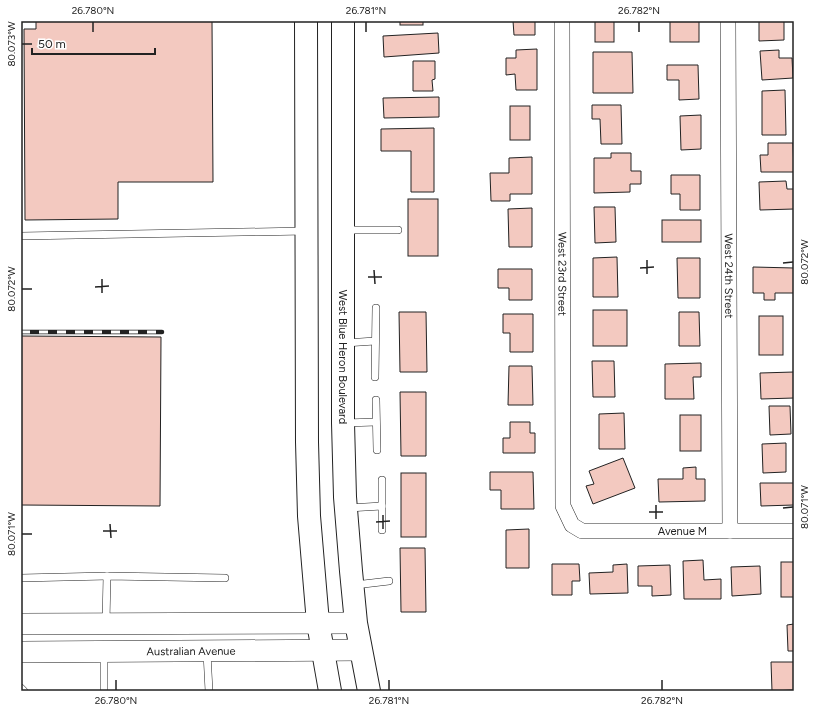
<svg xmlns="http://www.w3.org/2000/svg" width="815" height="712" viewBox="0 0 815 712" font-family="Figtree,sans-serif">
	<rect width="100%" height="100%" fill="#fff"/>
	<g fill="#f3c9c0" stroke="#222">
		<polygon points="36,21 212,21 213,182 118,182 118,219 25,220 24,29 36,29"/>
		<rect x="400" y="21" width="23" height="4"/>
		<polygon points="513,21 535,21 535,35 514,35"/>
		<rect x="595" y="21" width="19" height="21"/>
		<rect x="670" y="21" width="29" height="21"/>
		<polygon points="759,21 784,21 784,40 759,41"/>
		<polygon points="438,33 439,53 384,57 383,36"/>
		<polygon points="537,49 537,90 516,90 515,74 506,75 506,58 516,58 516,50"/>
		<polygon points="779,50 779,58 792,58 793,78 762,80 760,51"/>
		<polygon points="593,52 632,52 633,93 593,93"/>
		<polygon points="413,61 435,61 435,79 432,80 433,91 413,91"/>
		<polygon points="667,65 698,65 699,99 679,100 679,80 667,80"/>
		<polygon points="785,90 786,135 762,135 762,91"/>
		<polygon points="439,97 439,117 384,118 383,98"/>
		<polygon points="592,105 621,105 622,144 601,144 600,119 592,119"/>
		<rect x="510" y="106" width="20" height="34"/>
		<polygon points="701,115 701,149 681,150 680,116"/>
		<polygon points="434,128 434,192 411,192 411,151 381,151 381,129"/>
		<polygon points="768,143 793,143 794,172 761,172 760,155 768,155"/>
		<polygon points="611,153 631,153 631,171 641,171 641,184 630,184 630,192 594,193 594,158 611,158"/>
		<polygon points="532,157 532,194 510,194 510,201 491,201 490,173 509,173 509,158"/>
		<polygon points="671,175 700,175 700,210 680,210 680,194 671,194"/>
		<polygon points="786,181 787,189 794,189 794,209 760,210 759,182"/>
		<rect x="408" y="199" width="30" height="57"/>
		<polygon points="594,207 615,207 616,242 595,243"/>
		<polygon points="532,208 532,247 509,247 508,209"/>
		<rect x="662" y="220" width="39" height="22"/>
		<polygon points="617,257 618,297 593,297 593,258"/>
		<polygon points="677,258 700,258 700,298 678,298"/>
		<polygon points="753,267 794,268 794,293 775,293 775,300 764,300 764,293 753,293"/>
		<polygon points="498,269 532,269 532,300 509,300 509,288 498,288"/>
		<rect x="593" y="310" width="34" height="36"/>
		<polygon points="399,312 426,312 427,372 400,372"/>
		<polygon points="679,312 699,312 700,346 679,346"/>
		<polygon points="503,314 533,314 533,352 510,352 510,333 503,333"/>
		<rect x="759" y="316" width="24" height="39"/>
		<polygon points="21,336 161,337 160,506 21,505"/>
		<polygon points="592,361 614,361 615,397 593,397"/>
		<polygon points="701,363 701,377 693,377 694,399 665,399 665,364"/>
		<polygon points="509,366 532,366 533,405 508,405"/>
		<polygon points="794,372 794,398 761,399 760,373"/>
		<polygon points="400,392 426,392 426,456 401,456"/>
		<polygon points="769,406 790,406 791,434 770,435"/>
		<polygon points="624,413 625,449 599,449 599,414"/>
		<rect x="680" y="415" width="21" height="36"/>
		<polygon points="510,422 530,422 530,433 535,433 535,453 503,453 503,438 510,438"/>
		<polygon points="786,443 786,472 763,473 762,444"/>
		<polygon points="623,458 635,488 593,504 586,486 594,484 589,471"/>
		<polygon points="696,467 696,479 705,479 705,501 659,502 658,479 683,479 683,468"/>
		<polygon points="490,472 533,472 534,509 501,509 501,490 490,490"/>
		<rect x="401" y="473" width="25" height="64"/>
		<polygon points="760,483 794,483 794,505 761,506"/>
		<polygon points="529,529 529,568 506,568 506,530"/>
		<polygon points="400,548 425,548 426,612 401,612"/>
		<polygon points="703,560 704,580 721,579 721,599 684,599 683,561"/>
		<rect x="781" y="562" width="13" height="35"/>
		<polygon points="552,564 579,564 580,581 572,581 572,595 552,595"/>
		<polygon points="627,564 628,593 590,594 589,573 613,572 613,565"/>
		<polygon points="670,565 671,595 652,596 652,586 638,586 638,566"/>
		<polygon points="760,566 761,594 732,596 731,567"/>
		<polygon points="794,624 794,651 788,651 787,625"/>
		<polygon points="771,662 794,662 794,690 772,691"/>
	</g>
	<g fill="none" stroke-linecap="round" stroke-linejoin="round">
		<defs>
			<g id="service">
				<polyline points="344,230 398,230"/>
				<polyline points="21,236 305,231"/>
				<polyline points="345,343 375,341"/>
				<polyline points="375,377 376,308"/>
				<polyline points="376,400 377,450"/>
				<polyline points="345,423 376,422"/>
				<polyline points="382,480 382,530"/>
				<polyline points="348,508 382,506"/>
				<polyline points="21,578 107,576"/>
				<polyline points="355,585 389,581"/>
				<polyline points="106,622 107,576 225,578"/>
				<polyline points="207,653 209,691"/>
				<polyline points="21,688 24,691"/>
				<polyline points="104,691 104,654"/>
			</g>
			<g id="minor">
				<path id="s1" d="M562,21l1,485 9,19 10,6h212"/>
				<path id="s2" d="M728,21l2,510"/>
			</g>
			<g id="secondary">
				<polyline points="21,624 356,623"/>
				<path id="s3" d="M21,652l340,-2"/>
			</g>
			<g id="primary">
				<polyline points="306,21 307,442 309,516 318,623 330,691"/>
				<path id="s4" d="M343,21v402l2,74 6,74 5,52 13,68"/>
			</g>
		</defs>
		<use href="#service" stroke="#222" stroke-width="8"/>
		<use href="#minor" stroke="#222" stroke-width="16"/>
		<use href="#secondary" stroke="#222" stroke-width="22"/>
		<use href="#primary" stroke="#222" stroke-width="24"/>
		<use href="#service" stroke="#fff" stroke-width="7"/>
		<use href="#minor" stroke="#fff" stroke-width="15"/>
		<use href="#secondary" stroke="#fff" stroke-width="21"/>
		<use href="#primary" stroke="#fff" stroke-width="22"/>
		<defs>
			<polyline id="rail" points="21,332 162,332"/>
		</defs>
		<use href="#rail" stroke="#222" stroke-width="4.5"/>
		<use href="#rail" stroke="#fff" stroke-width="3" stroke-dasharray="9" stroke-linecap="butt"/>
	</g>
	<path fill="none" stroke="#222" stroke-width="1.5" d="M93,22v10M366,22v10M639,22v10M22,44h10M647,260v14M783,263l10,-1M640,268l14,-1M374,270l1,14M368,277h14M102,279v14M95,287l14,-1M22,289h10M656,505v14M783,508l10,-1M649,512h14M383,515v14M376,522l14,-1M110,524l1,14M103,531h14M22,534h10M116,680v10M389,680v10M662,680v10"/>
	<g text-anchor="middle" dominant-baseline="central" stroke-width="3" stroke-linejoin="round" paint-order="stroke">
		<g font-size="11" fill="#222" stroke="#fff">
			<text stroke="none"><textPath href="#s1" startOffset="253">West 23rd Street</textPath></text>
			<text stroke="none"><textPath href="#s2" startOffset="255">West 24th Street</textPath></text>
			<text stroke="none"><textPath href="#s4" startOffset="336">West Blue Heron Boulevard</textPath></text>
			<text stroke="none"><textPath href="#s1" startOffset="618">Avenue M</textPath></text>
			<text stroke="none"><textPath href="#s3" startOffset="170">Australian Avenue</textPath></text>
		</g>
	</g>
	<rect width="815" height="712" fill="none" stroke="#ffffff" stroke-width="44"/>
	<path d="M32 48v6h123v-6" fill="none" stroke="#222222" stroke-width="2"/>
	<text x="38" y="48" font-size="12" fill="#222222" stroke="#ffffff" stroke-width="3" paint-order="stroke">50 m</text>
	<rect x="22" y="22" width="771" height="668" fill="none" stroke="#222" stroke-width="1.5"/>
	<g font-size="10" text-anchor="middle" fill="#222">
		<text x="93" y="14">26.780°N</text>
		<text x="366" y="14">26.781°N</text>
		<text x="639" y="14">26.782°N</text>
		<text transform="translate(11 44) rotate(-90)" y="4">80.073°W</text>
		<text transform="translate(804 262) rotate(-90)" y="4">80.072°W</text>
		<text transform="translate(11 289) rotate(-90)" y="4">80.072°W</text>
		<text transform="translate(804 507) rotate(-90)" y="4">80.071°W</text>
		<text transform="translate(11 534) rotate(-90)" y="4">80.071°W</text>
		<text x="116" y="704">26.780°N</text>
		<text x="389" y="704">26.781°N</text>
		<text x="662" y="704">26.782°N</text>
	</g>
</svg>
